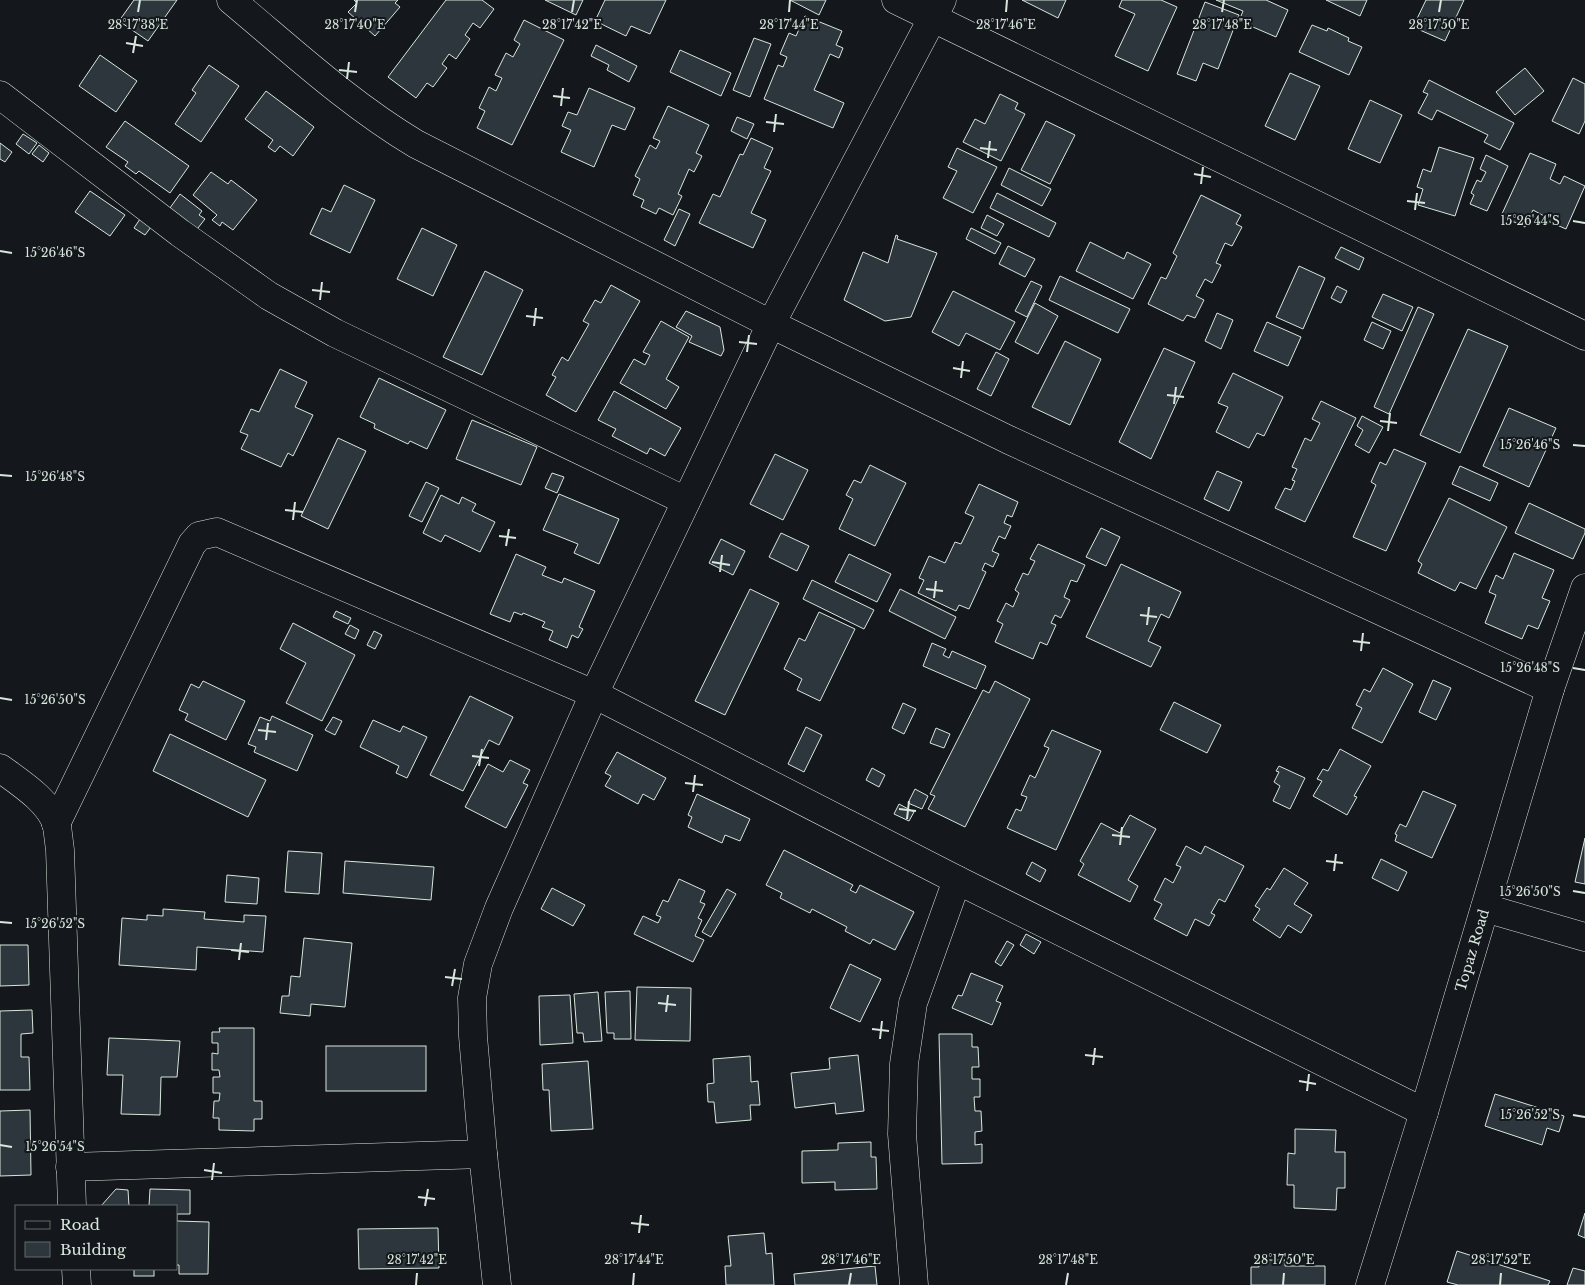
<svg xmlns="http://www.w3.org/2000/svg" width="1585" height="1285" viewBox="0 0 1585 1285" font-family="'Libre Baskerville',serif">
	<rect width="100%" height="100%" fill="#14181c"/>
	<g fill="#2c363c" stroke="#d8e6dc">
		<polygon points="134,0 177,0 148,41 119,21"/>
		<polygon points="354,0 398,0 395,3 400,7 375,36 348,12 357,3"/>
		<polygon points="446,0 482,0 494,9 480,28 473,23 465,35 470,39 456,59 449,54 442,64 447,68 433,87 427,83 416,98 388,77"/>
		<polygon points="545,0 583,0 576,15"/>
		<polygon points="605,0 666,0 650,34 631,26 626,36 595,21"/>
		<polygon points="790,0 826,0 819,15"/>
		<polygon points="1022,0 1066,0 1058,18"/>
		<polygon points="1122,0 1161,0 1177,7 1148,71 1115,56 1135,14 1119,7"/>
		<polygon points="1216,0 1266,0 1288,10 1276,37 1239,21 1243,11"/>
		<polygon points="1326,0 1367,0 1360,16"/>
		<polygon points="1426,0 1464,0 1445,41 1413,27"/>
		<polygon points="1205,2 1239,15 1218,69 1203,63 1196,81 1177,74"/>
		<polygon points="805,16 842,31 836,45 843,48 839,58 830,54 814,90 844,103 833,128 764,99 778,65 783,67 787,57 780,54 789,33 796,36"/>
		<polygon points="524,20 564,40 512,145 477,128 485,111 479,108 489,87 496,91 502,78 495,75 506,53 513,57 520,44 514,40"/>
		<polygon points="1312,25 1327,31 1328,28 1349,38 1348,41 1362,47 1349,75 1299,52"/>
		<polygon points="754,38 771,44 750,97 733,90"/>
		<polygon points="596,45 637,66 629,82 607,70 609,65 591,56"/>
		<polygon points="680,50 731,73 721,96 670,72"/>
		<polygon points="100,55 137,81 116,112 79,86"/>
		<polygon points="209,65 239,86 201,142 175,124 196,93 192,90"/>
		<polygon points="1525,68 1544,91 1515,115 1496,92"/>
		<polygon points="1290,73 1320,86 1295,140 1265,126"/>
		<polygon points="1573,78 1585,84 1585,121 1579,134 1552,121"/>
		<polygon points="1429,80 1514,123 1500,150 1484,142 1488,135 1437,110 1432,120 1418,113 1428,94 1423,92"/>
		<polygon points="589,88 635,108 625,130 612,125 594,167 561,152 571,130 562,126 568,112 577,115"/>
		<polygon points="266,91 314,127 293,156 280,146 275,152 268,147 273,140 245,119"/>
		<polygon points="1000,94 1018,103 1015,109 1025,114 1001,161 963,142 975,119 985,124"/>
		<polygon points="1370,100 1402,115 1380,163 1348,149"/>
		<polygon points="668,106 709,125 696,153 702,156 694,172 689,169 678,194 682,196 673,215 659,208 656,214 641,207 644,200 633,195 640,179 635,176 650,145 656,149 660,141 653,138"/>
		<polygon points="737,117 754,124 747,139 731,131"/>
		<polygon points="125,121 189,166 170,193 139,171 136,174 125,166 128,162 106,147"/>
		<polygon points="1046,121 1075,135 1050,184 1021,170"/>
		<polygon points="23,134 37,143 29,154 16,144"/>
		<polygon points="751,138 773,148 764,168 771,171 751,213 766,220 753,248 699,223 713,194 720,197 740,154 743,155"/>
		<polygon points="0,143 12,152 5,162 0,159"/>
		<polygon points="39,145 49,153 43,162 32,154"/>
		<polygon points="1439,147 1474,158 1455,216 1418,205 1423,189 1417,187 1423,169 1431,172"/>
		<polygon points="957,148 997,167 973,213 943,198 957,171 948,167"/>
		<polygon points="1530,153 1556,164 1550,179 1560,184 1564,176 1585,186 1566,229 1543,219 1544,216 1533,210 1525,227 1501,216"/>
		<polygon points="1486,155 1508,166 1487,211 1470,204 1474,195 1471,193 1477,180 1481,182 1486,172 1480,169"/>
		<polygon points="1009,168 1051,189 1042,206 1001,185"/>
		<polygon points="211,172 228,184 231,180 257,200 233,230 222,222 220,226 212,220 217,215 193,195"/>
		<polygon points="344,185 375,200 350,253 310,234 322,208 331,212"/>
		<polygon points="90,191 125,215 110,236 75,212"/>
		<polygon points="997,193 1056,223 1049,237 990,208"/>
		<polygon points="180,194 202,211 199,215 205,219 194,233 167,212"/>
		<polygon points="1201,195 1241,215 1236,224 1242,227 1232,246 1225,243 1216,263 1221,265 1212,283 1205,279 1196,296 1204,300 1195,318 1187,315 1183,321 1148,304 1161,277 1166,279 1177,256 1173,253"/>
		<polygon points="679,209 690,214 675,246 664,240"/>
		<polygon points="987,215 1004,224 997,236 981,228"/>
		<polygon points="140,219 151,227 145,235 134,228"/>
		<polygon points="422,228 457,245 433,296 397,279"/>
		<polygon points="971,228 1001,243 995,254 966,239"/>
		<polygon points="896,235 898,236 897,239 937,253 911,317 885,321 844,300 863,252 888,263"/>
		<polygon points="1090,242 1124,259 1127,252 1151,264 1133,299 1076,271"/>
		<polygon points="1008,246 1035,259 1025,277 999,264"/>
		<polygon points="1341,247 1364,258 1359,270 1335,258"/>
		<polygon points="1299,266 1325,278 1303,329 1276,317"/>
		<polygon points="485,271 523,290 482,375 443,357"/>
		<polygon points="1060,276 1130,309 1118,333 1049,300"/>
		<polygon points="1031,281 1042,286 1027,317 1015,311"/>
		<polygon points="611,285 640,301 576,412 546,395 556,377 552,375 562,357 568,361 589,324 583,321 595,300 601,303"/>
		<polygon points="1337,286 1347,291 1341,303 1331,298"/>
		<polygon points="953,291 1015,322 1000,350 966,333 959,346 932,332"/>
		<polygon points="1383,294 1413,307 1402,331 1372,317"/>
		<polygon points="1035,303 1058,316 1038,354 1015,342"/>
		<polygon points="1418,307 1434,314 1389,414 1374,407"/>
		<polygon points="686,311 720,327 724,350 721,356 689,342 692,336 676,327"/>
		<polygon points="1217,313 1233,320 1221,349 1205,341"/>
		<polygon points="661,321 689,337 666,379 679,387 666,409 620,383 634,359 645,365 650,355 643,352"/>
		<polygon points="1267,322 1301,337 1288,366 1254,351"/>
		<polygon points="1372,322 1391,331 1383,349 1364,340"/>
		<polygon points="1468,329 1508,346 1460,453 1420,435"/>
		<polygon points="1065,341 1101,359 1070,425 1032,407"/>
		<polygon points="1164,348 1195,362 1151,459 1119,442"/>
		<polygon points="996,352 1009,359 991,396 977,389"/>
		<polygon points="280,369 307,382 295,407 313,415 293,456 288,453 281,467 241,449 248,435 240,432 251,409 259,412"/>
		<polygon points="1233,373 1283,397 1264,436 1257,433 1249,448 1216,432 1228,407 1218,403"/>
		<polygon points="379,378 446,410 427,449 410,441 408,444 374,428 375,424 360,417"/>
		<polygon points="614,391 681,428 665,456 650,448 647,454 612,436 616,429 598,420"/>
		<polygon points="1321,401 1356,418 1305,522 1275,508 1285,488 1291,490 1295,481 1292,480 1297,469 1292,467 1305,438 1311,441 1320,423 1312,419"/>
		<polygon points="1509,408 1556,428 1529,487 1483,466"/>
		<polygon points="1362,416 1383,427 1369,453 1355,445 1363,430 1357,426"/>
		<polygon points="472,420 537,447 521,485 456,459"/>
		<polygon points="338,438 366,451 328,529 301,516"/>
		<polygon points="1394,449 1426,463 1386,551 1353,537 1376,485 1371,482 1380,462 1386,465"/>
		<polygon points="775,454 808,470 783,520 750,504"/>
		<polygon points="870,465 906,483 875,546 839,529 853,499 846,495 854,480 861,483"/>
		<polygon points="1460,466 1498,483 1490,501 1452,484"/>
		<polygon points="1217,471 1242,482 1229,511 1204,499"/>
		<polygon points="552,473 564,477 557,493 545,488"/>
		<polygon points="426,482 439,488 422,522 409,516"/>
		<polygon points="979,484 1018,502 1012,517 1007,515 1004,523 1011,526 1005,539 999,536 992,551 999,554 993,567 985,563 982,570 986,572 969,609 959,605 956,611 918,593 924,580 919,578 929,556 945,563 955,542 961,544 974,517 965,513"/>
		<polygon points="559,494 619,519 599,564 574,553 578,544 543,530"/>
		<polygon points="441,495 459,504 462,497 476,504 472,511 495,522 480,552 445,535 441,542 423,533"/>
		<polygon points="1449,498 1507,527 1476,589 1460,582 1455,591 1418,573 1422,564 1418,561"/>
		<polygon points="1529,503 1585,529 1585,533 1573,559 1515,533"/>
		<polygon points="1101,528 1120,537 1106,566 1086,557"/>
		<polygon points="781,533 809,546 797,571 769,557"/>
		<polygon points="721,539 745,551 733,575 709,563"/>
		<polygon points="1038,544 1085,565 1077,582 1071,580 1064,597 1070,600 1061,618 1055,615 1051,623 1056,625 1047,645 1040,642 1033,659 995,642 1003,624 997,621 1006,603 1013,607 1019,593 1015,590 1023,573 1028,575 1035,561 1030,559"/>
		<polygon points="1514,553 1554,570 1542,598 1550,601 1538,629 1528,625 1522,639 1485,623 1496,595 1489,592 1496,575 1503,579"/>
		<polygon points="516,554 546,567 542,575 562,583 564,578 595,591 579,627 583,629 578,638 572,635 567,648 549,640 553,631 542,627 545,622 523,613 522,615 514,612 510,622 490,614"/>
		<polygon points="849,554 891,574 877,602 835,582"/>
		<polygon points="1121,564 1181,592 1169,618 1161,614 1148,641 1161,647 1151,667 1086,637"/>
		<polygon points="812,580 874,610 864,629 803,599"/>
		<polygon points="750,589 779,603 725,715 695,701"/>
		<polygon points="900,589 956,617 945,639 889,611"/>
		<polygon points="336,611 351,618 348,624 333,617"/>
		<polygon points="819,612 855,629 820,701 797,690 802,679 784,669 799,638 805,641"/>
		<polygon points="293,623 355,655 322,721 286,703 306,663 280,649"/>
		<polygon points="350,625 359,630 355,639 345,634"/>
		<polygon points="374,631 382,635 375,649 367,645"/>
		<polygon points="932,643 946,649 943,655 949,658 952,651 986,666 976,689 923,666"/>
		<polygon points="1383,668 1413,684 1382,743 1352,728 1362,708 1356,705 1364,689 1370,692"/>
		<polygon points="1433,680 1451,688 1436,720 1419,712"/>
		<polygon points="203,681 245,701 226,740 185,720 188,714 179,710 191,684 199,688"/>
		<polygon points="995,681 1030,699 965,827 928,809 935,796 930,794 983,690 989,693"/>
		<polygon points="470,696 513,717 499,745 489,740 463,791 430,775"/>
		<polygon points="1174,702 1221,725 1207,753 1160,730"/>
		<polygon points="903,703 916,709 904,734 892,728"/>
		<polygon points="272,716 313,735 297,771 254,752 256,747 248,744 260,717 270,721"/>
		<polygon points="333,717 342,721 335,735 325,730"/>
		<polygon points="373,720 400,732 403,726 427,737 407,778 396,773 399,766 360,747"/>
		<polygon points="806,727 822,735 804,772 788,764"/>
		<polygon points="936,728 950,734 944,748 930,743"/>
		<polygon points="1052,730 1101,751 1056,850 1007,828 1016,809 1021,811 1027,797 1021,795 1030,775 1035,778 1049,748 1044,746"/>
		<polygon points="170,734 266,780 248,817 153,771"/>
		<polygon points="1340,749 1371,766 1354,796 1357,797 1347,815 1313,796 1322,781 1317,779 1323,769 1328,771"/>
		<polygon points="617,752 666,778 654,800 643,794 638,804 605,786 611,776 605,773"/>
		<polygon points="510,760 530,770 523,783 528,785 506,828 465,807 488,764 503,772"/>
		<polygon points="1279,766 1305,778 1290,809 1273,801 1280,786 1274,782 1279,772 1276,771"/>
		<polygon points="872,768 885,775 879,787 866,780"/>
		<polygon points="915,789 928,796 922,809 908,803"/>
		<polygon points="1423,791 1456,805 1432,858 1395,841 1397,835 1395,834 1400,824 1406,827"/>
		<polygon points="697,794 750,819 740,841 725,835 722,843 688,827 692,817 688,815"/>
		<polygon points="899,804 914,812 909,821 894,814"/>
		<polygon points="1130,815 1156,829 1128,880 1138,886 1130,902 1078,875 1084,864 1080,861 1101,823 1120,833"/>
		<polygon points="1585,838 1585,884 1575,882"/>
		<polygon points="1186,846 1201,854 1205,846 1244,866 1225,902 1219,899 1211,913 1215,915 1209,926 1195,919 1187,936 1154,919 1162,904 1154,900 1165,878 1173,883 1181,867 1176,865"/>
		<polygon points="784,850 853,885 850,890 856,893 860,885 914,912 895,950 873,939 870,944 845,931 847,927 812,909 810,913 780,898 782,893 766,885"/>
		<polygon points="288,851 322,853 319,894 285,892"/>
		<polygon points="1381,859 1407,872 1398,891 1372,878"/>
		<polygon points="345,861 434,867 431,900 343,893"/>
		<polygon points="1032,862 1046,870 1040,882 1026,874"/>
		<polygon points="1284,868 1308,883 1294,904 1312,915 1301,933 1288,925 1280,938 1253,920 1260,909 1255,906 1267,888 1270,890"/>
		<polygon points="227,875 259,878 257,904 225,902"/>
		<polygon points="679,879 705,891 700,902 705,904 698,918 702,920 695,936 704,940 693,962 634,934 643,916 658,923 661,917 656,915 663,900 668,902"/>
		<polygon points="552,888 585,905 573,926 541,909"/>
		<polygon points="727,889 736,894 711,937 702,932"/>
		<polygon points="163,909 205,912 204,919 244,922 244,915 266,916 263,952 197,947 196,970 119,965 122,918 147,920 147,915 163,916"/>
		<polygon points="1026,934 1041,942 1034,954 1020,945"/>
		<polygon points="304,938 352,943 345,1007 311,1004 310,1016 280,1013 282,996 289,996 291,976 300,977"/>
		<polygon points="1007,941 1014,945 1001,966 995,962"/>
		<polygon points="0,945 28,945 29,985 0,986"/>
		<polygon points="850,964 881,979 860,1022 830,1008"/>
		<polygon points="971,973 1003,986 996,1001 1001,1003 992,1025 952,1008 958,995 962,996"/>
		<polygon points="637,987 691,988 690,1041 635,1040"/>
		<polygon points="630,991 631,1039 614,1039 614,1033 607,1033 605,992"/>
		<polygon points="598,992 602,1041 584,1042 583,1033 577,1033 574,994"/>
		<polygon points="570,995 573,1043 540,1045 539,996"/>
		<polygon points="32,1010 33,1033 21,1034 21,1057 29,1057 30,1090 0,1090 0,1011"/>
		<polygon points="219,1028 254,1028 254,1101 262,1101 262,1119 254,1119 254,1131 219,1130 219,1118 213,1118 214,1101 219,1101 220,1093 213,1093 213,1077 220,1077 219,1070 212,1070 212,1053 218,1054 218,1043 212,1043 212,1032 220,1032"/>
		<polygon points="939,1034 972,1034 972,1047 978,1047 979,1067 972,1067 972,1079 980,1079 980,1097 974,1097 975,1111 981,1111 982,1131 975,1132 975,1145 982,1144 982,1163 942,1164"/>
		<polygon points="109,1038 180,1041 177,1077 161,1077 160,1115 121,1114 123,1075 107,1075"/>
		<rect x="326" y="1046" width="100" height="45"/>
		<polygon points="858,1055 864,1111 836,1114 835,1103 795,1108 791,1073 830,1069 829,1058"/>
		<polygon points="750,1056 751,1082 758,1081 760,1105 750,1105 751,1120 716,1123 714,1102 708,1102 707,1084 714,1083 713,1059"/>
		<polygon points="588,1061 593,1129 551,1131 549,1090 543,1090 542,1064"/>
		<polygon points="1495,1094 1564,1116 1559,1132 1547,1128 1542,1145 1485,1126"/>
		<polygon points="30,1110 31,1175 0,1176 0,1111"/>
		<polygon points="1295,1129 1336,1130 1335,1152 1345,1152 1345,1188 1337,1188 1336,1210 1294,1208 1294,1185 1287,1185 1288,1153 1295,1154"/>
		<polygon points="871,1142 871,1157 876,1157 877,1189 835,1190 835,1182 802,1183 802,1151 838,1150 838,1143"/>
		<polygon points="116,1189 128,1190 129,1206 101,1206"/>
		<polygon points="150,1189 190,1190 190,1214 177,1214 177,1221 209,1222 208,1274 179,1274 179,1265 176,1265 176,1206 149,1206"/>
		<polygon points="1585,1213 1585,1238 1578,1235"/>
		<polygon points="438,1228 439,1268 359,1269 358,1229"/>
		<polygon points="764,1233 766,1254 772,1253 774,1285 726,1285 725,1266 731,1266 728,1236"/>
		<polygon points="1457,1251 1550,1281 1548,1285 1458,1285 1447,1282"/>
		<polygon points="1259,1260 1285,1260 1285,1266 1325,1266 1325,1285 1251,1285 1251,1267 1259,1267"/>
		<polygon points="875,1266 877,1285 795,1285 794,1274"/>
		<polygon points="1573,1268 1585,1271 1585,1285 1567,1285"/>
		<rect x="134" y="1269" width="20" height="7"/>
	</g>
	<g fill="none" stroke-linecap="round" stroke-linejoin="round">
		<defs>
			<g id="minor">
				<path d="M231,0c60,50 118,104 185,144l355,180 238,116 541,249"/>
				<polyline points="896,0 1585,336"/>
				<polyline points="0,95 180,233 269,296 335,333 686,501"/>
				<path d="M0,768c19,14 51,34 57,58 1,8 2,16 3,24l12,356"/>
				<polyline points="56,824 192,544 199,536 217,532 594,694 957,880 1424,1112"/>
				<polyline points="1485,908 1585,937"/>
				<polyline points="70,1167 483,1154"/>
				<polyline points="76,1269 77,1285"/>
				<polyline points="497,1285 483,1154 473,1036 472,998 478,964 499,908 594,694 771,324 942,0"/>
				<polyline points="914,1285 902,1134 904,1064 913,1003 957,880"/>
				<path id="s1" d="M1370,1285l54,-173 126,-423 35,-101"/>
			</g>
		</defs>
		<use href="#minor" stroke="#d8e6dc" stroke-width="29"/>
		<use href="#minor" stroke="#14181c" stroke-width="28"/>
	</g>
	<path fill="none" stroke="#d8e6dc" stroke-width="2" d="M138,12l2,-12M355,12l2,-12M572,12l2,-12M789,12l1,-12M1006,12l1,-12M1222,12l2,-12M1439,12l2,-12M126,43l17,3M133,53l3,-17M339,70l18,2M347,79l2,-17M553,96l17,2M561,106l2,-18M766,122l18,2M774,132l2,-18M980,148l17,2M988,158l2,-17M1194,174l17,3M1201,184l2,-17M1407,201l18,2M1415,210l2,-17M1573,221l12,2M0,251l12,2M312,290l18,2M320,300l2,-18M526,316l17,2M534,326l2,-18M739,342l18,2M747,352l2,-17M953,368l17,3M961,378l2,-17M1167,395l17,2M1174,404l2,-17M1380,421l17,2M1388,431l2,-18M1573,445l12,1M0,475l12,1M285,510l18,2M293,520l2,-18M499,536l17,2M506,546l3,-17M712,562l18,3M720,572l2,-17M926,589l17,2M934,598l2,-17M1140,615l17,2M1147,625l2,-18M1353,641l17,2M1361,651l2,-18M1573,668l12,2M0,698l12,2M258,730l18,2M266,740l2,-17M472,756l17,2M479,766l3,-17M685,783l18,2M693,792l2,-17M899,809l17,2M907,819l2,-18M1112,835l18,2M1120,845l2,-18M1326,861l17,2M1334,871l2,-17M1573,891l12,2M0,922l12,1M231,950l18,2M239,960l2,-17M445,977l17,2M452,986l3,-17M658,1003l18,2M666,1012l2,-17M872,1029l17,2M880,1039l2,-18M1085,1055l18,2M1093,1065l2,-17M1299,1081l17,3M1307,1091l2,-17M1573,1115l12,2M0,1145l12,2M204,1170l18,3M212,1180l2,-17M418,1197l17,2M425,1206l3,-17M631,1223l18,2M639,1233l2,-18M416,1285l1,-12M633,1285l1,-12M849,1285l2,-12M1066,1285l2,-12M1283,1285l1,-12M1500,1285l1,-12"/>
	<g text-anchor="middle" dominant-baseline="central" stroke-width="4" stroke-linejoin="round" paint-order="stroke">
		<g font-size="14" fill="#d8e6dc" stroke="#14181c">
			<text stroke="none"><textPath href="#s1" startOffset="350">Topaz Road</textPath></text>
		</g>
	</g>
	<g font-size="12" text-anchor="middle" fill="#d8e6dc" stroke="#14181c" stroke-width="4" stroke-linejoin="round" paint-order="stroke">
		<text x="138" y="29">28°17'38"E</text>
		<text x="355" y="29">28°17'40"E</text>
		<text x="572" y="29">28°17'42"E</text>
		<text x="789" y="29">28°17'44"E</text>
		<text x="1006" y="29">28°17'46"E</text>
		<text x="1222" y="29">28°17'48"E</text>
		<text x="1439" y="29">28°17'50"E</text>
		<text x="1530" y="225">15°26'44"S</text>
		<text x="55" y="257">15°26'46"S</text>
		<text x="1530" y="449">15°26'46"S</text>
		<text x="55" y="481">15°26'48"S</text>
		<text x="1530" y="672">15°26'48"S</text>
		<text x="55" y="704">15°26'50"S</text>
		<text x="1530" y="896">15°26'50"S</text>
		<text x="55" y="928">15°26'52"S</text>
		<text x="1530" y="1119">15°26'52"S</text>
		<text x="55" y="1151">15°26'54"S</text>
		<text x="417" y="1264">28°17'42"E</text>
		<text x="634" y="1264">28°17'44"E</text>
		<text x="851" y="1264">28°17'46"E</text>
		<text x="1068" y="1264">28°17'48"E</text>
		<text x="1284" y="1264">28°17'50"E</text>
		<text x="1501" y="1264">28°17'52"E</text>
	</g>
	<rect x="15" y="1205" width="162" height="65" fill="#14181c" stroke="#626a69"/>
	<rect x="25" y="1221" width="25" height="8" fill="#14181c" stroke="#626a69"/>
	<text x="60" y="1230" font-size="15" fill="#d8e6dc">Road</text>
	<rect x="25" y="1242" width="25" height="15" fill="#2c363c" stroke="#626a69"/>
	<text x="60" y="1255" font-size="15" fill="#d8e6dc">Building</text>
</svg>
